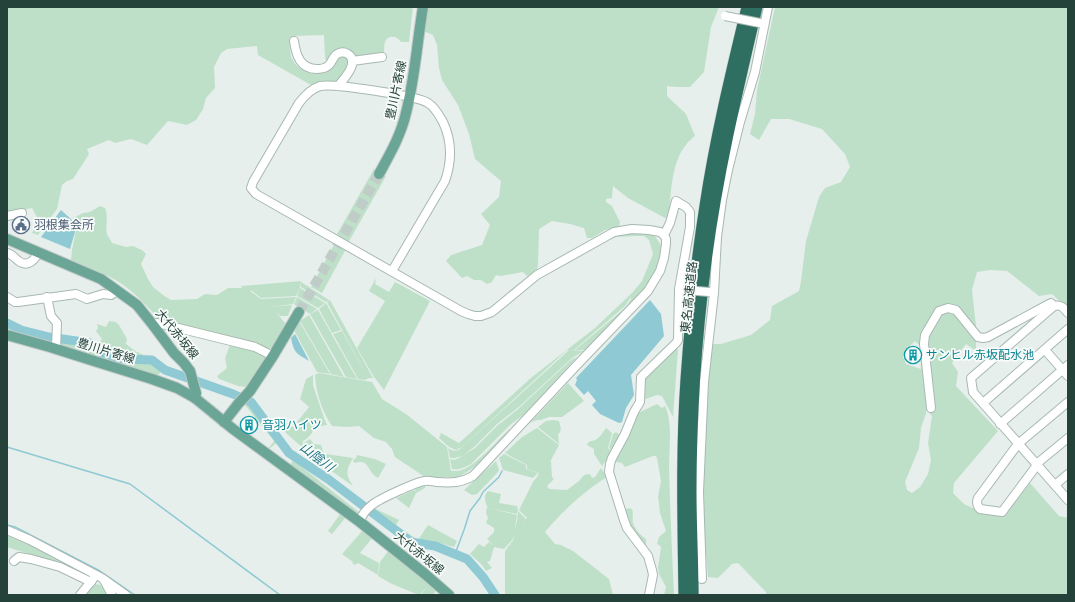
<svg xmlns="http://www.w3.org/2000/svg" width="1075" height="602" viewBox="0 0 1075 602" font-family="'DejaVu Sans','Noto Sans JP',sans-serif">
	<rect width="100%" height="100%" fill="#e6efeb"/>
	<g fill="#bfe0c8" fill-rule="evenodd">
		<path d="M7,7h406l-4,35h-8c-3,-4 -6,-6 -11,-5 -7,3 -5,7 -6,14 0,1 -2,5 -2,6l-28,2 -6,-8 -21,11 -2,-4 -1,-23 -31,1 -4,5 2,16 4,7 7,6 13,3 26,-17 5,-1c8,11 -1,18 -7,28h-19l-9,2 -53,-30 -1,-9 -30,3 -6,4 -7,14 1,21 -9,10 -3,11 -7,11 -9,5 -19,-4 -21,24 -16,-6 -16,4 -6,-3 -22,9 2,5 -16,25 -6,2 -5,4 -5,24 -19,26 -6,-2 7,-12 -7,-13 -25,6z"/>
		<path d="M424,7h295l-8,20 -7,45 -14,15h-14l-9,-1v10l19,18 9,22c-3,3 -7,5 -9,9 -15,18 -15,49 -17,71l-4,2 -37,-20 -15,-12 -1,12 -6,1v3l6,4 8,16 -1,5 -14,3 -13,8h-5l-3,-10 -14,-4 -18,-3 -13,8 -1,37 -2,6 -9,4 -4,-4 -22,4 -5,-1 -4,7 -5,2 -6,-4h-7l-7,-4 -5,2 -16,-17 5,-6 31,-10 8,-20 -9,-11 18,-17 2,-16 -26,-22 -6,-25 -11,-29 -16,-25 -3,-12 -2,-23 -4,-10 -12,-5z"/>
		<path d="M775,7h293v302l-16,-15 -13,2 -32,-25 -17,-1 -13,2 -5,18 4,36v25l-10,-7 -14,19 6,9 -2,14 42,45 -44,52 -1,10 11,11 17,8 22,4 27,-33 29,33 9,2v77h-302v-3l-28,-29 -6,1 -14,14 -10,-1 -7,-84 9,-149h11l30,-9 19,-15 2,-14 27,-15 2,-10 5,-40 13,-44 6,-9 16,-6 9,-15 -5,-13 -23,-25 -33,-10h-18l-12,21 -9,-6 5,-20 2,-24zM915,341l5,5 1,23 -15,-5 -3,-7 6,-10zM927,410l5,6 -4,27 3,17 -3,14 -8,13 -8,6 -5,-3 -2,-8 14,-34 2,-20z"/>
		<polygon points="374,169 386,176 348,243 336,236"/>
		<path d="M100,206l5,2c4,9 0,17 2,26 1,3 4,6 5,9l14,4 7,-1 9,4 4,4 -5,10 7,15 5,8 10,8 8,5 26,-1 8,-5 12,1 11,-7h14l-1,-2 60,-5 -1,7 -4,8 -35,2 -9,-7 6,-1 -8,1 11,8 35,-2 -3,7 -22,3 21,-2 -4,11h-8l-5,-5 10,12 1,4 -12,20 -9,3 -106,-30c-10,-13 -26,-29 -40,-38 -15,-9 -32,-15 -48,-22l1,-10 4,-20 -3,-12 10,-5 7,-1z"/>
		<path d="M634,232l20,3 7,10c-1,8 -2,17 -5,24 -12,29 -49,60 -71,81h-10l51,-43 5,-8v-2l-6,9 -51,44h-3l13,1 -12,7 -52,48 -23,18 -22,22 -12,10 -9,2h-4l-2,-10c4,3 7,4 12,1l109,-99h-2l-105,97 -6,3 -7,-3 -10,-9 2,-5 18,10 73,-66 63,-49 37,-35 10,-12 11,-27 -4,-14 -5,-4h-10l-17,1 -13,5 18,-8z"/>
		<polygon points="335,243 346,249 322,293 311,287"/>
		<polygon points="376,278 375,284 389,292 395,282 430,301 384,390 374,377 357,348 385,301 369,291"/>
		<polygon points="301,282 329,300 326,302 301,287"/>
		<polygon points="300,288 325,303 318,308 297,296"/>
		<polygon points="297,297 317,309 310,314 294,304"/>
		<polygon points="330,300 373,378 369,378 365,380 358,379 333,334 342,331 368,378 327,302"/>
		<polygon points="326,303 341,330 332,333 319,309"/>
		<polygon points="318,310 357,379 346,377 310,314"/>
		<polygon points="309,315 344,377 331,374 300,321"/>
		<polygon points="109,321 116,322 119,325 127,339 126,344 135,351 150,358 117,355 106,351 98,346 102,339 96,331 98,328 97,324 106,327"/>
		<polygon points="299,321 330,374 317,372 295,332 296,325"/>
		<polygon points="58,339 78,344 89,352 97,351 105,356 121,360 150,360 157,367 161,372 157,376 57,347"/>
		<polygon points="230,345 255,349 268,358 247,387 238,386 219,379 217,376 227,368 225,358"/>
		<polygon points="674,348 676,348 678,350 673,417 662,396 657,395 643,400 644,375"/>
		<path d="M577,357l-51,56 -16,12 -39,39c-7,4 -12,6 -19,5l-2,-10 4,1 5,-2 16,-10 23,-23 20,-16 54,-50z"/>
		<path d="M319,373l53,9 10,17 24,15 41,33 4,24c5,0 9,0 13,-2 13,-5 34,-29 45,-40h1c-16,18 -33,43 -57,49l-1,-1h-27l-30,-20 -3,-8 -6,-7 -12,-4 -15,-12 -12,1 -15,-1c-10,-15 -16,-33 -17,-51z"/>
		<path d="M313,375v10l11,33 3,7c-18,2 -11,9 -24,16l-1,6 -15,-13 -12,-15c7,-1 12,5 18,8l16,-20 -9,-8 6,-20z"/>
		<polygon points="568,383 584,401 562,417 549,417 541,420 537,420 530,423"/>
		<polygon points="247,402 253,407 279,441 269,449 268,449 274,441 245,405"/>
		<path d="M657,404l5,4 3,-2c8,17 4,42 4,61 1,42 3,85 5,128h-10l2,-8 -7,-13 -1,-6 3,-21 -2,-2 -2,-1 2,-7 7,-6 -6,-18 -1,-9 -1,-7 3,-16 -4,-23 -1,-2h-3l-28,11 -3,-4 -10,-2 25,-49h3z"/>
		<polygon points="554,420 559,421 561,429 559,434 556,433 558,434 559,444 538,427 546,421"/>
		<path d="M537,428l22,17 -8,15h-1l1,1 1,16 2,2 -7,7 2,3 18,1 12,-9 5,-6 6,-1 2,4 3,-1 6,-9 6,9c-23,14 -44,34 -62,55l10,12 6,1 12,6 36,28 4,16h-107l-1,-2v-42l9,-12 -1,-4 4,-14 1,-10 8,8 -6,9 7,-10 -8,-8 14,-28 4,-5 4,4 -4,-4 2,-4 -12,-4v-4l-22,-12 17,-16 4,4 -4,-4z"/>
		<path d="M606,428l6,5 -4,15 4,4 -10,14 -8,-12v-5l-7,-4c1,-5 5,-3 10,-6 4,-3 6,-7 9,-11z"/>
		<polygon points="616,432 621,436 613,451 609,448 613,434"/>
		<polygon points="310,439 314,444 321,445 324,454 320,462 303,448 304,443"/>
		<path d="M326,454l27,4c-7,12 -8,16 0,28l-33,-23z"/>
		<polygon points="504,454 526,465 526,469 538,473 533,478 503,470 499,458"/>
		<path d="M357,455l18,4 11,5 -8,14c-2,-1 -4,-3 -5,-4 -6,-7 -6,-15 -18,-11l-2,-2 1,-2 2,-1z"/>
		<polygon points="293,460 360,513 357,515 290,466"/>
		<polygon points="496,461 499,470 497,473 477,494 472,495 464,490"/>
		<polygon points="425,486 425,488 416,493 409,508 396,498 414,490 416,492 415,490 419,487"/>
		<path d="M488,491l13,3 -2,9 18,3 1,4 -1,4 -29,-6 29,7 -4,24 -9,10 -10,-2 -4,14 -3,1 5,6 -6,3 -4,-6 -12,-11 9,-10 5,3 5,-5 5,4 -7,-7 7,-7v-4l-8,-5 2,-5 -2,-5 1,-6 1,1c-3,-6 -5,-12 0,-17z"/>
		<path d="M628,508l4,1c2,5 0,9 1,14 2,6 8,13 13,16v9l-17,-21 -4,-17z"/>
		<polygon points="376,509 399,520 396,525 418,540 406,536 373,511"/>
		<polygon points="341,513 346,517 332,534 328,531"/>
		<polygon points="428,525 457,541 454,547 439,543 418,540"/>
		<polygon points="364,529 373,537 360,553 379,563 378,575 358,563 355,565 352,563 353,562 342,554"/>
		<path d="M7,533c20,8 41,19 57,32l-57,-18z"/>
		<polygon points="389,550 437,589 433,595 421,595 428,585 420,595 419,595 392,584 378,576 380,562"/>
		<path d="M93,584c10,0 11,3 16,11h-25z"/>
	</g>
	<g fill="#8ec9d4">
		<polygon points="61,210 73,221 75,232 70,249 41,237"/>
		<polygon points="650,300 661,314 664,336 631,375 634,395 626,408 622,422 619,423 600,414 592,405 596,401 588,391 584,395 575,385 577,380 576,378"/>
		<path d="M295,334l14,27c-13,-8 -15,-8 -18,-23z"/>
	</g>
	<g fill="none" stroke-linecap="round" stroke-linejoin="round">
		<g stroke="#8ec9d4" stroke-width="1.5">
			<polyline points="7,447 130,484 280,595"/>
			<polyline points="7,525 15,527 100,571 135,595"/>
			<polyline points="455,554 464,530 470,511 480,498 483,492 499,477 502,471"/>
		</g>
		<polyline stroke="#8ec9d4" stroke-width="9" points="7,323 21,330 49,337 90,343 104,354 122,359 152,360 165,370 233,394 251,402 289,453 328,479 411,542 435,546 467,559 483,577 495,595"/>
		<polyline stroke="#bfccc8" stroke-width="10" stroke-dasharray="10 5" stroke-linecap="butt" points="299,312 379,174"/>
		<defs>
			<g id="minor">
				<path d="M294,41c2,14 6,28 23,28 4,0 9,-1 12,-4 4,-4 4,-10 10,-12 3,-1 6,-1 9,1 12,8 -4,25 -10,32"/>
				<polyline points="352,61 382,57"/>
				<polyline points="7,216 22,213"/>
				<path d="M7,253c6,1 8,6 13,9 9,5 15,-3 18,-9"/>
				<polyline points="7,297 15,302 18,302 76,294 87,299 103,294 111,295 117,291"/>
				<polyline points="47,297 51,316 57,323 56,348"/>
				<path d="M1068,313c-4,-5 -7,-9 -14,-7l-83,72 2,14 95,108"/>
				<polyline points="153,325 157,323 162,324 255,347 273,356"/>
				<polyline points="1045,350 1068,376"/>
				<path d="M1068,402l-50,42 -40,54c-2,5 -1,8 2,11l22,3 38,-51 28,-23"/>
				<polyline points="983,403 1068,329"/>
				<polyline points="931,408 924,344 925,335 939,311 948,308 956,310 978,337 983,338 988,337 1049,304 1051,303 1054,306"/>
				<polyline points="1000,424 1068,365"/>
				<polyline points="1055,485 1068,474"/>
				<path d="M360,522c1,-6 7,-13 12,-17 7,-6 44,-23 53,-24 4,-1 9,1 12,1 14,1 24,1 36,-6l103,-110 72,-75 12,-20 4,-13 2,-14v-5l-2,-4 -4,-3 -11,-2 -17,-1 -18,3 -77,43 -45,37 -11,4h-6l-7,-2 -7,-3 -205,-117 -5,-6 2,-6 46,-79c6,-8 12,-14 21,-17 12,-3 99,10 108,17 7,4 11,12 15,19 9,19 9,39 2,59l-53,90"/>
				<polyline points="7,530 30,540 102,578 126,595"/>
				<polyline points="14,561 19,557 31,559 60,567 91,582"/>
				<polyline points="702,579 699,492 704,382 714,293 717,237 722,200 728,170 740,122 755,72 768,7"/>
				<polyline points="104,580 112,595"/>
				<polyline points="80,595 93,579"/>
				<polyline points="649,595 653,575 652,570 648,556 627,528 624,520 609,472 610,464 612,458 625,434 634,412 640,402 641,377 676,343 678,340 679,289 690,227 690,212 686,207 676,201 670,223 664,235"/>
			</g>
			<g id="major">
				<path d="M379,174c11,-20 22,-39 27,-61 9,-35 11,-71 17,-106"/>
				<polyline points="7,239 101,279 137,305 153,325 174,353 184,363 190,371 196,393 195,398"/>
				<polyline points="7,335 50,347 91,360 152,379 177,388 195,398 233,429 360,522 425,574 449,595"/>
				<polyline points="224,422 238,404 250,391 273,356 299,312"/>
			</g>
			<g id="highway">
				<path d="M684,595c-1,-72 -3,-143 2,-215 4,-58 10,-117 19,-174 10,-67 26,-133 42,-199"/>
				<path d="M693,595c0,-34 -2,-69 -2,-103 0,-76 5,-154 15,-230 11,-86 31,-170 51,-255"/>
			</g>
		</defs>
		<use href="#minor" stroke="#a8b8b2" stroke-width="10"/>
		<use href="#major" stroke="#c2cac8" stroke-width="12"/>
		<use href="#highway" stroke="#c2cac8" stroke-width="12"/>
		<use href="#minor" stroke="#fff" stroke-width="8"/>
		<use href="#major" stroke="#6aa596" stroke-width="10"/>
		<use href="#highway" stroke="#2f6f62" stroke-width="11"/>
		<defs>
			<g id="minor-bridge">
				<polyline points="725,16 760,23"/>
				<polyline points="686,290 709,292"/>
			</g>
		</defs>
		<use href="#minor-bridge" stroke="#a8b8b2" stroke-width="10" stroke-linecap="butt"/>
		<use href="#minor-bridge" stroke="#fff" stroke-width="8"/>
	</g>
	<defs>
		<symbol id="civic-ring" viewBox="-11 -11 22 22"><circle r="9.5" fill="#f7fbf9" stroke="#5c6f8a" stroke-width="1.5"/><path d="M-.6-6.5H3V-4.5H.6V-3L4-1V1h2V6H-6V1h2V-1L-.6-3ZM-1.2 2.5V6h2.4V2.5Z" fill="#5c6f8a"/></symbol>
		<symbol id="building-ring" viewBox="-11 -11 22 22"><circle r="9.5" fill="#f7fbf9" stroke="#0f9aa8" stroke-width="1.5"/><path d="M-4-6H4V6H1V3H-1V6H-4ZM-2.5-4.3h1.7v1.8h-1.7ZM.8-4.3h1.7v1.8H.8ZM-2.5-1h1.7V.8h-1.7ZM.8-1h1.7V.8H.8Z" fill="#0f9aa8"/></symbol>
	</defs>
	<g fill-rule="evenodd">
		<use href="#civic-ring" x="11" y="215" width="20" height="20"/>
		<use href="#building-ring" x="903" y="345" width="20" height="20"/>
		<use href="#building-ring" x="239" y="415" width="20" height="20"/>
	</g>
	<g text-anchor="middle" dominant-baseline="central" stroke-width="3.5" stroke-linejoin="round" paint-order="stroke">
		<g font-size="12" fill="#24423a" stroke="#f7fbf9">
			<text transform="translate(396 90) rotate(-78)">豊川片寄線</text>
			<text transform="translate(689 297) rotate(-84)">東名高速道路</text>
			<text transform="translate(177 334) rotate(51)">大代赤坂線</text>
			<text transform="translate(106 351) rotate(17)">豊川片寄線</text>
			<text transform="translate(419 553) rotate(39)">大代赤坂線</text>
		</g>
		<g font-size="12" fill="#4e5e75" stroke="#f7fbf9" text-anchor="start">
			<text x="34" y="225">羽根集会所</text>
		</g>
		<g font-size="12" fill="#0d838f" stroke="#f7fbf9" text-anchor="start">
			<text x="926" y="355">サンヒル赤坂配水池</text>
			<text x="262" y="425">音羽ハイツ</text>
		</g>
		<g font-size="13" font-style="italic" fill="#1c6f80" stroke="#f7fbf9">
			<text transform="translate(317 457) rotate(37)">山陰川</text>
		</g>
	</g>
	<rect width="1075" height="602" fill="none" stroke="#24423a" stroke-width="16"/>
</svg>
